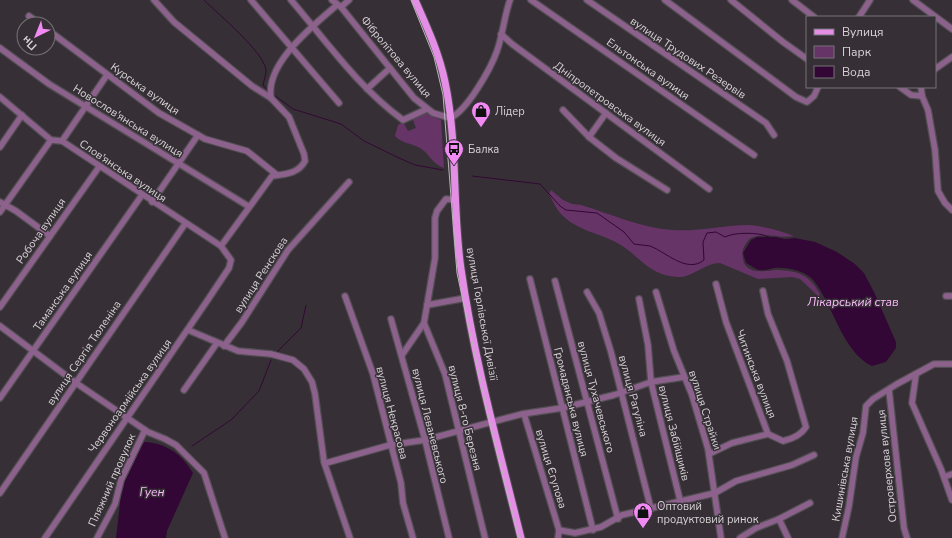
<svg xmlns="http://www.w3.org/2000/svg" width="952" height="538" viewBox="0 0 952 538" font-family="'Nunito Sans',sans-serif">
	<rect width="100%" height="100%" fill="#363036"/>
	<g fill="#663467">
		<path d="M422,111l19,9 3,48c-12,-4 -14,-14 -24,-20 -8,-5 -18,-4 -25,-12l3,-11 5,-3 5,9 8,-3 -3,-8z"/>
		<path d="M551,190l12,10 9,4 9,1c30,9 60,23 91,25 26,2 51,-5 77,-5 15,1 31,6 45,11 -13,3 -26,-4 -40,1 -5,1 -7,5 -10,10 -2,4 -2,7 -1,12 2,16 23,12 33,11 7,0 16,1 22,3 11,4 16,11 22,21l-1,3 -19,-18 -8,-2 -34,2 -38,-16c-16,0 -27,15 -43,14 -29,-2 -37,-21 -58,-33 -19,-11 -41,-13 -57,-29 -6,-6 -9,-14 -13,-21z"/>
	</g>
	<g fill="#330735">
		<path d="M757,237h19l9,2 10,-1 20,4 22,10 18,12 9,9 10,19 22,50v6l-10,14 -14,4c-29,-13 -39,-61 -58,-85 -8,-10 -27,-14 -40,-13 -4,1 -11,3 -15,2 -4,-1 -9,-5 -13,-7l-3,-10 8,-13z"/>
		<path d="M144,442c22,1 38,12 49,31l-26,58 -1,7h-50l6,-52 11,-25z"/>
	</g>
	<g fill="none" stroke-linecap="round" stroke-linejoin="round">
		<g stroke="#330735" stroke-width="1">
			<path d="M204,0c14,14 60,52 62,70 0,5 -2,10 -3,15l5,6"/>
			<polyline points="274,95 293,109 341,124 364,141 399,158 415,165 443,170"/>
			<path d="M472,176l68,8 20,22 6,4 31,3 27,19 10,12c5,1 11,1 16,2 16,6 37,28 54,14l-1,-18 4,-9 9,-1 9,5c9,-5 35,-5 44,0"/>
			<polyline points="277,352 301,328 306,305"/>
			<polyline points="192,446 231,420 259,391 271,360"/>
		</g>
		<defs>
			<g id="minor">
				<path d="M154,0l20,22 78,64 19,12 18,19 15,37 1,7c-7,13 -20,13 -33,15l-51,70"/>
				<polyline points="251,0 339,103"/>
				<path d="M291,0c35,41 68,88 112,120l24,-11"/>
				<path d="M332,0l9,7 73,91 19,15 17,5c17,-7 41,-50 47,-67 6,-17 7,-34 13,-51"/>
				<polyline points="531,0 754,155"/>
				<polyline points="587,0 766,123 774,135"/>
				<polyline points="665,0 796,97 807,102 814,96 818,87"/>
				<polyline points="731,0 783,42 807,59"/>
				<polyline points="792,0 814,17"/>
				<polyline points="913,0 952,29"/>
				<polyline points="341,7 349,0"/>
				<polyline points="29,16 40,24"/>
				<polyline points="859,17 870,0"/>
				<polyline points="48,30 159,113 205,139 247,151 277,175"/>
				<polyline points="501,34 512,44 709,189"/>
				<polyline points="0,48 49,84 248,206"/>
				<polyline points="935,69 952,57"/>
				<polyline points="900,87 911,95 922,96"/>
				<polyline points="921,87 922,96 928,110 935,150 938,191 945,203 952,210"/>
				<polyline points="367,89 390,68"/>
				<polyline points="0,97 51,140 62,141 221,246 231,260 229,268 207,301 45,538"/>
				<path d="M271,98c-6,-35 43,-73 66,-93"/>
				<polyline points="563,110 589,137 616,158 667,190"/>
				<polyline points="589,137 606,113"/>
				<polyline points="62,141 107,75"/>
				<polyline points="0,147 22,115"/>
				<polyline points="456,200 446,199 437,211 435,218 435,258 424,323 445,374 485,538"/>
				<polyline points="0,202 16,211 50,236"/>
				<polyline points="152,202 198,135"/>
				<polyline points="0,212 51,140"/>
				<polyline points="530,279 593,530"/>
				<polyline points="555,281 618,519"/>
				<path d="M763,291l5,23 19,47 19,66c-5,8 -14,12 -23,14l-15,-7"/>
				<polyline points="587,292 599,313 611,352 651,509"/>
				<polyline points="656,292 674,351 692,395 708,449 721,538"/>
				<polyline points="345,296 373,374 401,483 403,503 413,538"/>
				<polyline points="946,296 952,296"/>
				<polyline points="639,299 648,345 651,382 680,500"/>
				<polyline points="427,305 466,298"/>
				<polyline points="0,307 99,167"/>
				<polyline points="391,319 425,440 449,538"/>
				<polyline points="0,326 76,383 148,432 165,439 176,445 204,473 225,538"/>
				<polyline points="188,330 238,351 271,354 293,360 304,369 312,382 315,394 324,462 350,538"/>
				<polyline points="224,346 242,322 288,250 349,182"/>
				<polyline points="402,355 424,323"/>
				<polyline points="916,374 912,403 941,469 952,500"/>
				<polyline points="184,390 217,343"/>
				<polyline points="889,390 904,528 907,538"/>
				<polyline points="0,398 142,195"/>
				<polyline points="524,414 559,530"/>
				<polyline points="709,454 732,443 768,434 726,322 716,284"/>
				<polyline points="326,463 390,445 425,440 522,414 562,408 614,395 651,382 684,377"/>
				<polyline points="944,477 952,474"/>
				<polyline points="0,493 185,224"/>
				<polyline points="779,519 788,538"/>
				<polyline points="97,538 115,504 121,480 145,430"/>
				<polyline points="558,538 559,530 575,533 601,527 622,515 715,493 736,481 792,465 814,455"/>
				<polyline points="740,538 756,528 779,519 810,503"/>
				<polyline points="842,538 849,506 856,457 863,433 866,406 873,399 897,384 934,364 952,364"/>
			</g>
			<path id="major" d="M415,0c12,27 24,53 30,82 13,62 7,125 16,187 13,91 38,180 60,269"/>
		</defs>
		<use href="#minor" stroke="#534e53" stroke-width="8"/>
		<use href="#major" stroke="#534e53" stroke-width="9"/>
		<use href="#minor" stroke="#8c628c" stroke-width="5.5"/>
		<use href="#major" stroke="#e48fe5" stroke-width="7"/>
		<polyline stroke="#bab6b9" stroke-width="1" points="411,0 434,57 443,95 457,273 490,423 519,538"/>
	</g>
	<defs>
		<symbol id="shop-pin" viewBox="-11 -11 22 30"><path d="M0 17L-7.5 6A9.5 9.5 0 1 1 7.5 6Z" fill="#f28af3" stroke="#363036"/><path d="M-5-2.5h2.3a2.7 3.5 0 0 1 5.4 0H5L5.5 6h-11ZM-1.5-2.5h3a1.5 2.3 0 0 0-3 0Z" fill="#111"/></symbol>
		<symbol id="bus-pin" viewBox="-11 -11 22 30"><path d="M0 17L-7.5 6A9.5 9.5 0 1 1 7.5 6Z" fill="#f28af3" stroke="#363036"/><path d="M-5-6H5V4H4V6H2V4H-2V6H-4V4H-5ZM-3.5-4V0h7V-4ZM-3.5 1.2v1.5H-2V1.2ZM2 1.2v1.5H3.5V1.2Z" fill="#111"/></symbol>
	</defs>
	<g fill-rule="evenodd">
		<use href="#shop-pin" x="470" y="100" width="22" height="30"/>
		<use href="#bus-pin" x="443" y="138" width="22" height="30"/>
		<use href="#shop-pin" x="632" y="501" width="22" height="30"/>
	</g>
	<g text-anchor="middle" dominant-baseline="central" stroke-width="3" stroke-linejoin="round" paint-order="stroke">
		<g font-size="11" fill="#d8d4d7" stroke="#363036">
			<text transform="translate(396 57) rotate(50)">Фібролітова вулиця</text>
			<text transform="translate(688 58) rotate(34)">вулиця Трудових Резервів</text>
			<text transform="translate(648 69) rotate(35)">Ельтонська вулиця</text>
			<text transform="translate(145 89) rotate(35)">Курська вулиця</text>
			<text transform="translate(610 104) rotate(36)">Дніпропетровська вулиця</text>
			<text transform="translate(128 121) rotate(32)">Новослов'янська вулиця</text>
			<text transform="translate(123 171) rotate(34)">Слов'янська вулиця</text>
			<text transform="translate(41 231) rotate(-55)">Робоча вулиця</text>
			<text transform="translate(261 275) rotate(-57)">вулиця Ренскова</text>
			<text transform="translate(63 291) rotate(-55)">Таманська вулиця</text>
			<text transform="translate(482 314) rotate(80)">вулиця Горлівської Дивізії</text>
			<text transform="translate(84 353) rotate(-56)">вулиця Сергія Тюленіна</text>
			<text transform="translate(756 374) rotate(69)">Читинська вулиця</text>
			<text transform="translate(130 396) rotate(-55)">Червоноармійська вулиця</text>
			<text transform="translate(633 396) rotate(75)">вулиця Рагуліна</text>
			<text transform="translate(596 397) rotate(75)">вулиця Тухачевського</text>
			<text transform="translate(571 402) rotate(76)">Громадянська вулиця</text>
			<text transform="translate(705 410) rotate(72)">вулиця Страйки</text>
			<text transform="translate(392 413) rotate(75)">вулиця Некрасова</text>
			<text transform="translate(465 418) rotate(76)">вулиця 8-го Березня</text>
			<text transform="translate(430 426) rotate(76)">вулиця Леваневського</text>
			<text transform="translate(674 433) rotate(76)">вулиця Забійщиків</text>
			<text transform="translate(887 466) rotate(-96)">Островерхова вулиця</text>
			<text transform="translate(551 469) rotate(73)">вулиця Єгупова</text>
			<text transform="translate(845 469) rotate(-80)">Кишинівська вулиця</text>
			<text transform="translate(112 480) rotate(-66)">Пляжний провулок</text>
		</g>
		<g font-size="11" fill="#d8d4d7" stroke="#363036" text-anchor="start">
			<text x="495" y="111">Лідер</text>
			<text x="468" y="149">Балка</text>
			<text x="657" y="506">Оптовий<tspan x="657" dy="13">продуктовий ринок</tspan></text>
		</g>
		<g font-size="12" font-style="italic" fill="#fdb9fd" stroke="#363036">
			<text x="853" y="302">Лікарський став</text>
			<text x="152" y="492">Гуен</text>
		</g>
	</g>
	<rect x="806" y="16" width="130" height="72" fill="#363036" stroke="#777276"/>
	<rect x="814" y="29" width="20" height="6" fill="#e48fe5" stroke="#777276"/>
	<text x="842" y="36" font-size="12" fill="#d8d4d7">Вулиця</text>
	<rect x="814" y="46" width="20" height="12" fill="#663467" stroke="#777276"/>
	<text x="842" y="56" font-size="12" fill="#d8d4d7">Парк</text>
	<rect x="814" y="66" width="20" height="12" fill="#330735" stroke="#777276"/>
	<text x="842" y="76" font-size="12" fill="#d8d4d7">Вода</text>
	<g transform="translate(36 36) rotate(223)"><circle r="19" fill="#363036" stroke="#777276"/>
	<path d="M0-3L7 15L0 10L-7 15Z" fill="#f28af3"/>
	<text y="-6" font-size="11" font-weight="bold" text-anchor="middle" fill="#d8d4d7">Пн</text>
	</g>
</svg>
